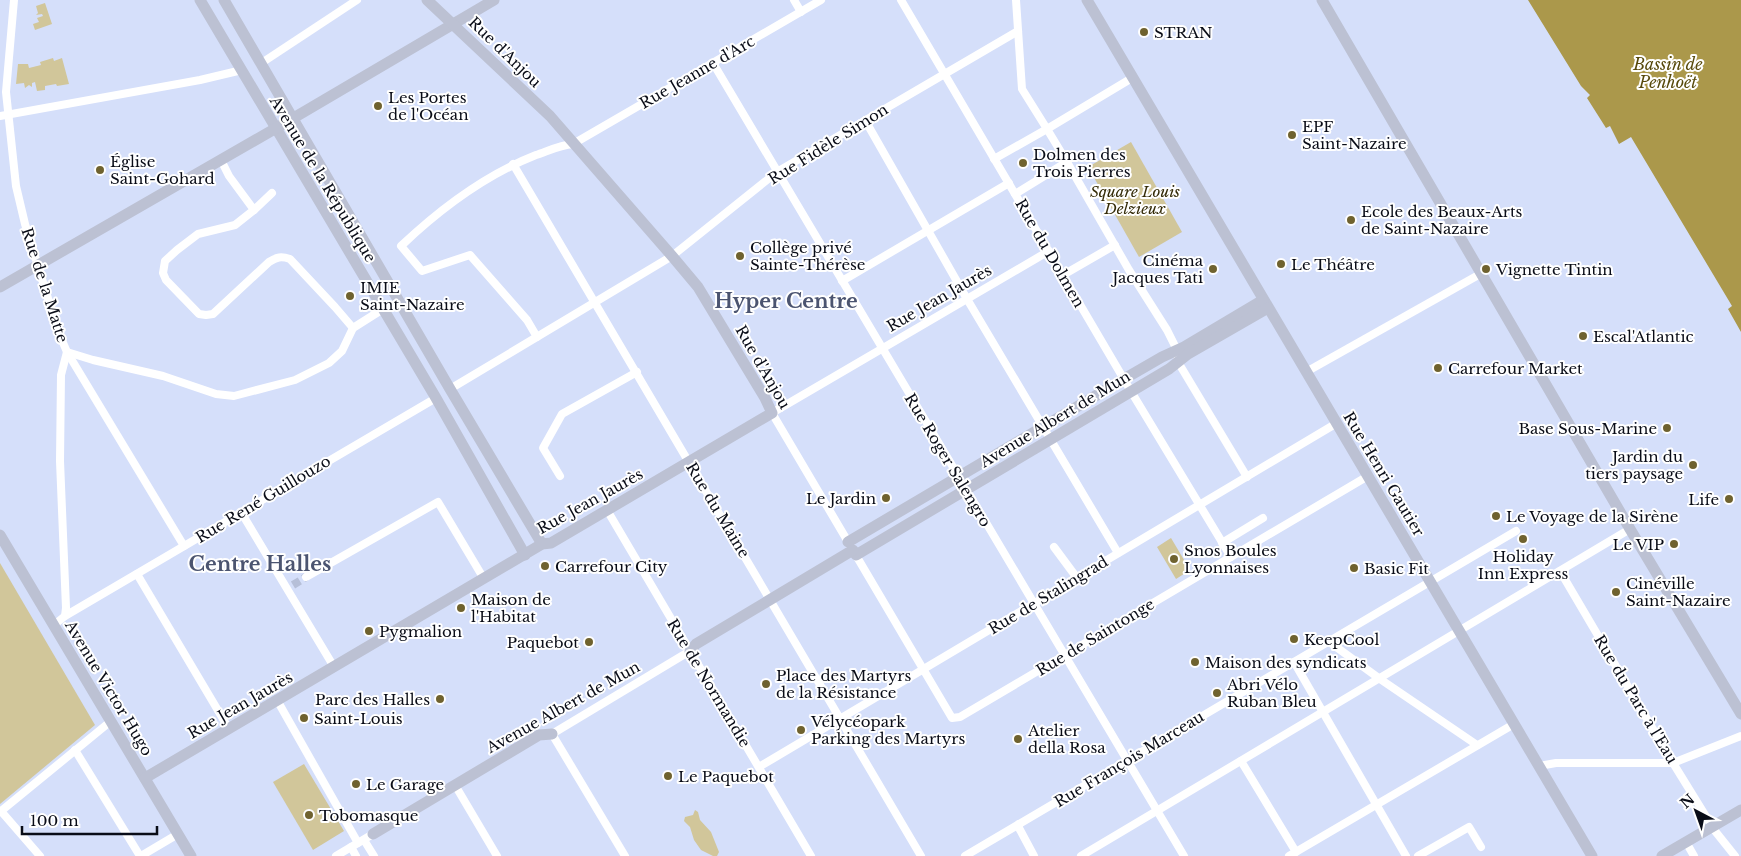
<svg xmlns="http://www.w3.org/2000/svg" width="1741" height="856" viewBox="0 0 1741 856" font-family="'Libre Baskerville',serif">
	<rect width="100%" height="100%" fill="#d5dffa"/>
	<g fill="#d1c69a">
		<polygon points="45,3 52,24 35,30 33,24 39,22 37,18 43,16 42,14 36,15 38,13 36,6"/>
		<polygon points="53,58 54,61 62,58 69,84 57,86 56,84 45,86 45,90 37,91 35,82 32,83 32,87 29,85 25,88 24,83 16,84 18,64 28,64 29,68 41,65 40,62"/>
		<polygon points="1131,142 1182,232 1139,257 1088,167"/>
		<polygon points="1171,538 1190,570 1176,579 1157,547"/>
		<polygon points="0,563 95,725 0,804"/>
		<polygon points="304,764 344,831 313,850 273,782"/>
		<polygon points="695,810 698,812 700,820 711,832 719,852 717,856 713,856 701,850 694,840 690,827 684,821 685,817 693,815"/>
	</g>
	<polygon fill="#ab984b" points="1528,0 1741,0 1741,332 1728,309 1732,306 1631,137 1619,144 1610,126 1606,128 1587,98 1590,95 1581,86"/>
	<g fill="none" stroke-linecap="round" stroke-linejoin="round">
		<polyline stroke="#b6bfd8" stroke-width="8" stroke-dasharray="8 4" stroke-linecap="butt" points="293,585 306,577"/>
		<g stroke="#fff" stroke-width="8">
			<polyline points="14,0 6,92 16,186 25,224 38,266 58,331 67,352 184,546"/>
			<polyline points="794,0 801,12"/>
			<polyline points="901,0 1132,393 1231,557"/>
			<polyline points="1016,0 1022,89 1047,129 1132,78"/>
			<polyline points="713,63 1184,856"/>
			<polyline points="260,64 357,0"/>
			<polyline points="0,116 200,80 242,70"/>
			<polyline points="865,120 967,299 1118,553"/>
			<polyline points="994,159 1047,129 1067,162 1015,194"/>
			<path d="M221,160l8,16 25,34 -19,15 -37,9 -21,16 -12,11 -2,12 3,7 33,34 7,1 7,-1 56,-52c8,-5 12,-6 21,-3l45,48 18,21"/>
			<polyline points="1067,162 1129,270 1167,330 1177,350 1178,362 1247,477"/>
			<polyline points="513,164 921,856"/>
			<polyline points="254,210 272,193"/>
			<polyline points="1049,251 772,413 952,718 960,717 1368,476"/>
			<polyline points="1063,275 1115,245"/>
			<polyline points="842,281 1009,183"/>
			<path d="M537,337l-10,-17 -57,-65 -48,16 -21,-25c40,-38 84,-71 135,-91 12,-4 24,-10 37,-11l248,-144"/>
			<polyline points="67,352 93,360 163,376 216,394 234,396 295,380 329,363 342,351 353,328 383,309"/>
			<polyline points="1306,372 1482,273"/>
			<polyline points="450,389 672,256 777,172 1018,31"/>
			<polyline points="560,476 543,448 562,414 637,372"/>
			<polyline points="607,510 811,856"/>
			<polyline points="241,512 334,667"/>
			<polyline points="1222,543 1263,518"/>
			<polyline points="1054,547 1077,578"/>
			<polyline points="1560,571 1673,763 1715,831 1735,856"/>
			<polyline points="137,574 229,729"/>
			<polyline points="306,577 438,502 484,579"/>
			<polyline points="65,616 436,398"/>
			<polyline points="54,625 65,616 66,608 60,461 61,375 67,352"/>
			<polyline points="1328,641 1380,679 1477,745"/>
			<polyline points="1294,662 1406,856"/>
			<polyline points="277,700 358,843"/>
			<polyline points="75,750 140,856"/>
			<polyline points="1241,761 1296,852"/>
			<polyline points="1539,766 1556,763 1673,763 1741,736"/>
			<polyline points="759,767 1337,423"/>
			<polyline points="455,785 497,856"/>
			<polyline points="1,811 40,856"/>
			<polyline points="0,812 111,721"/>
			<polyline points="1019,824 1019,828 1034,856"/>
			<polyline points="364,840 374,856"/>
			<polyline points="1686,842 1694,856"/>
			<polyline points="351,847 356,856"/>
			<polyline points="141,856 178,834"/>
			<polyline points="336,856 373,834"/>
			<polyline points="625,856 552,734 690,651"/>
			<polyline points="965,856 1516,531"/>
			<polyline points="1081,856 1630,529"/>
			<polyline points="1289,856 1514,724"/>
			<polyline points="1418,856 1469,827 1481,847"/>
		</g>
		<g stroke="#bcc1d3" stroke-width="11">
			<polyline points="200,0 436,398 525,555"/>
			<polyline points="224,0 450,389 542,544"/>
			<polyline points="1087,0 1592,856"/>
			<polyline points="1322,0 1630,529 1741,714"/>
			<polyline points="0,287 285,123 494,0"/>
			<polyline points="0,535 191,856"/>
			<polyline points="848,542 1124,379 1162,357 1184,347 1263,300"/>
			<polyline points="856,555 1169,369 1188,354 1268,308"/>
			<polyline points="690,651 696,644 853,550"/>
			<polyline points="145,778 542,544 551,543 772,413 765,398 698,287 672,256 550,116 427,0"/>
			<polyline points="373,834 539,735 552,734"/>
			<polyline points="1662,856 1741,810"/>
		</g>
	</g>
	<g fill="#6f622f" stroke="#fff" stroke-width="2">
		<circle cx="1144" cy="32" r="5"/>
		<circle cx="378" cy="106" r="5"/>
		<circle cx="1292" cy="135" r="5"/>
		<circle cx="1023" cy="163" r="5"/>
		<circle cx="100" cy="170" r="5"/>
		<circle cx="1351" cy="220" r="5"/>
		<circle cx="740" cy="256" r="5"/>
		<circle cx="1281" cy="264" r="5"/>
		<circle cx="1213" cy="269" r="5"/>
		<circle cx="1486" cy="269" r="5"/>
		<circle cx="350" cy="296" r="5"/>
		<circle cx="1583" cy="336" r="5"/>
		<circle cx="1438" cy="368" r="5"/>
		<circle cx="1667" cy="428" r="5"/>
		<circle cx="1693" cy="465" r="5"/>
		<circle cx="886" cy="498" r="5"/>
		<circle cx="1729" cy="499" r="5"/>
		<circle cx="1496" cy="516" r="5"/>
		<circle cx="1523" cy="539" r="5"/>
		<circle cx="1674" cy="544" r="5"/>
		<circle cx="1174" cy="559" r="5"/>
		<circle cx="545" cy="566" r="5"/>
		<circle cx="1354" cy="568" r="5"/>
		<circle cx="1616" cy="592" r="5"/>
		<circle cx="461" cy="608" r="5"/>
		<circle cx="369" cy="631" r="5"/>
		<circle cx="1294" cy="639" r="5"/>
		<circle cx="589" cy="642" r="5"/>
		<circle cx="1195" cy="662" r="5"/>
		<circle cx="766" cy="684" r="5"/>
		<circle cx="1217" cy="693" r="5"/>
		<circle cx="440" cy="699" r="5"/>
		<circle cx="304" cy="718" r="5"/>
		<circle cx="801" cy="730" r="5"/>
		<circle cx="1018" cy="739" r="5"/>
		<circle cx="668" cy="776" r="5"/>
		<circle cx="356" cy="784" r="5"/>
		<circle cx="309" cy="815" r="5"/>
	</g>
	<g text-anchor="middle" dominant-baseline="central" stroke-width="4" stroke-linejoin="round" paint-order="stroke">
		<g font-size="15" fill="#090c17" stroke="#fff" text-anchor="start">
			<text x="1154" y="32">STRAN</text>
			<text x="388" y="97">Les Portes<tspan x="388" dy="17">de l'Océan</tspan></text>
			<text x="1302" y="126">EPF<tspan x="1302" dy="17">Saint-Nazaire</tspan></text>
			<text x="1033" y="154">Dolmen des<tspan x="1033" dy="17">Trois Pierres</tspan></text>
			<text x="110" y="161">Église<tspan x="110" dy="17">Saint-Gohard</tspan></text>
			<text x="1361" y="211">Ecole des Beaux-Arts<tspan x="1361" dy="17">de Saint-Nazaire</tspan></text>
			<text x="750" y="247">Collège privé<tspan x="750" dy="17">Sainte-Thérèse</tspan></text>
			<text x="1203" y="260" text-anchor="end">Cinéma<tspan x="1203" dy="17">Jacques Tati</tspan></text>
			<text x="1291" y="264">Le Théâtre</text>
			<text x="1496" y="269">Vignette Tintin</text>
			<text x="360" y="287">IMIE<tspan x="360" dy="17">Saint-Nazaire</tspan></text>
			<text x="1593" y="336">Escal'Atlantic</text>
			<text x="1448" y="368">Carrefour Market</text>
			<text x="1657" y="428" text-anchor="end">Base Sous-Marine</text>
			<text x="1683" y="456" text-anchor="end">Jardin du<tspan x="1683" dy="17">tiers paysage</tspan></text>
			<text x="876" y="498" text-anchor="end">Le Jardin</text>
			<text x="1719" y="499" text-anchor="end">Life</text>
			<text x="1506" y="516">Le Voyage de la Sirène</text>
			<text x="1664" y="544" text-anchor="end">Le VIP</text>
			<text x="1184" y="550">Snos Boules<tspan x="1184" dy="17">Lyonnaises</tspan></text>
			<text x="1523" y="556" text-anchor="middle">Holiday<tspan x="1523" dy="17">Inn Express</tspan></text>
			<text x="555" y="566">Carrefour City</text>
			<text x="1364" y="568">Basic Fit</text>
			<text x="1626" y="583">Cinéville<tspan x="1626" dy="17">Saint-Nazaire</tspan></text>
			<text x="471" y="599">Maison de<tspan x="471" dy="17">l'Habitat</tspan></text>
			<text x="379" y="631">Pygmalion</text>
			<text x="1304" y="639">KeepCool</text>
			<text x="579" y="642" text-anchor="end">Paquebot</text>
			<text x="1205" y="662">Maison des syndicats</text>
			<text x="776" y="675">Place des Martyrs<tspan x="776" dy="17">de la Résistance</tspan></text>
			<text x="1227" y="684">Abri Vélo<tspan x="1227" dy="17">Ruban Bleu</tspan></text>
			<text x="430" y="699" text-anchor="end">Parc des Halles</text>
			<text x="314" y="718">Saint-Louis</text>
			<text x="811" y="721">Vélycéopark<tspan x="811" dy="17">Parking des Martyrs</tspan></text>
			<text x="1028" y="730">Atelier<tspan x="1028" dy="17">della Rosa</tspan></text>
			<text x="678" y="776">Le Paquebot</text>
			<text x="366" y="784">Le Garage</text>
			<text x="319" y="815">Tobomasque</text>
		</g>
		<g font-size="15" fill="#090c17" stroke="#fff">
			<text transform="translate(505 52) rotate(44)">Rue d'Anjou</text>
			<text transform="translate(697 72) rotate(-30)">Rue Jeanne d'Arc</text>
			<text transform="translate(828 144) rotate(-32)">Rue Fidèle Simon</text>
			<text transform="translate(323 179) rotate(59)">Avenue de la République</text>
			<text transform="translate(1050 253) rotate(60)">Rue du Dolmen</text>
			<text transform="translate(45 285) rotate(72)">Rue de la Matte</text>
			<text transform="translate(939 298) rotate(-30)">Rue Jean Jaurès</text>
			<text transform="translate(763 367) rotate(60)">Rue d'Anjou</text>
			<text transform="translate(1055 419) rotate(-31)">Avenue Albert de Mun</text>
			<text transform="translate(948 460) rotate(59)">Rue Roger Salengro</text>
			<text transform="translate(1384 474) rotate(59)">Rue Henri Gautier</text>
			<text transform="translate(263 499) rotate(-31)">Rue René Guillouzo</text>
			<text transform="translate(590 501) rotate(-29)">Rue Jean Jaurès</text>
			<text transform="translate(718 510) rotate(59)">Rue du Maine</text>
			<text transform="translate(1048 595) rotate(-31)">Rue de Stalingrad</text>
			<text transform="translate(1095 637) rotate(-31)">Rue de Saintonge</text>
			<text transform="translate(709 683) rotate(59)">Rue de Normandie</text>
			<text transform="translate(109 688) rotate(59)">Avenue Victor Hugo</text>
			<text transform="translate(1636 699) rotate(59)">Rue du Parc à l'Eau</text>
			<text transform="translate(240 705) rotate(-30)">Rue Jean Jaurès</text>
			<text transform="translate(563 707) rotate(-29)">Avenue Albert de Mun</text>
			<text transform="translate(1129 759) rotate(-31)">Rue François Marceau</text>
		</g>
		<g font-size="15" font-style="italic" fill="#342b08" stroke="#fff">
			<text x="1135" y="191">Square Louis<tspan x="1135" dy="17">Delzieux</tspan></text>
		</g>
		<g font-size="16" font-style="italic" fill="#57490b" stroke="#fff">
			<text x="1668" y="64">Bassin de<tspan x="1668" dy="18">Penhoët</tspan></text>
		</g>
		<g font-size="20" font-weight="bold" fill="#4b5470" stroke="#fff">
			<text x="786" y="301">Hyper Centre</text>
			<text x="260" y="564">Centre Halles</text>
		</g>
	</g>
	<g transform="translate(1696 811) rotate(319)" stroke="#ffffff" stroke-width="4" paint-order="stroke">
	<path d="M0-4L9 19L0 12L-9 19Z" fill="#090c17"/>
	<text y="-8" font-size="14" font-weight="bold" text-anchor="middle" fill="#090c17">N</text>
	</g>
	<path d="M22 826v8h135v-8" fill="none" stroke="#090c17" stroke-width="2.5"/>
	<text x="30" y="826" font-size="15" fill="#090c17" stroke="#ffffff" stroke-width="4" paint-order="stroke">100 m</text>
</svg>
